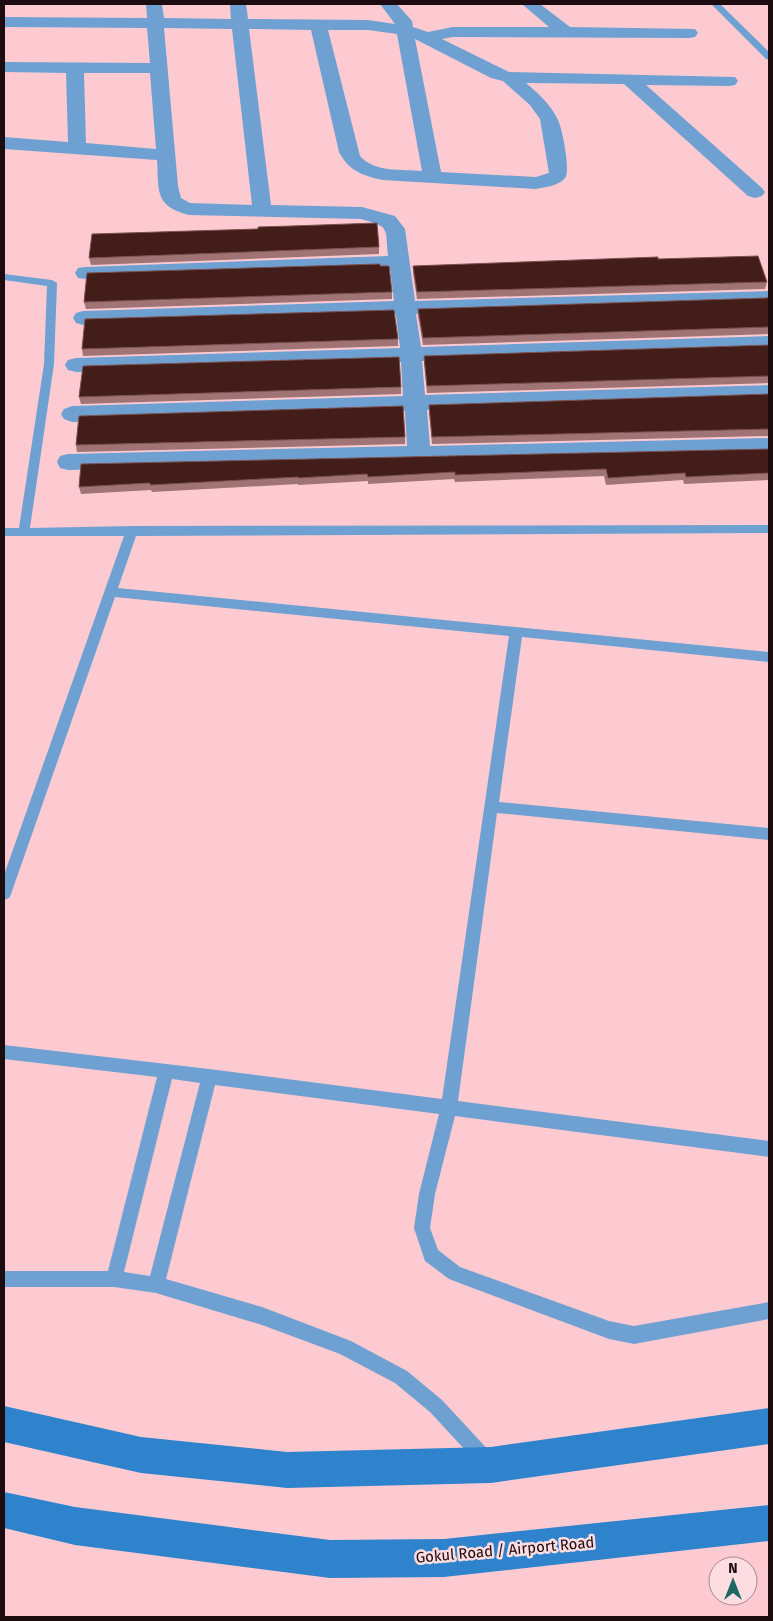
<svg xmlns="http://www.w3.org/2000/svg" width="773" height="1621" viewBox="0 0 773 1621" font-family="'Fira Sans',sans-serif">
	<rect width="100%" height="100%" fill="#fdcad1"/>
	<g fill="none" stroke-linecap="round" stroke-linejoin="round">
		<g fill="#6ea1d2" fill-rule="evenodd">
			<polygon points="711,4 720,4 769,52 769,60 766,59"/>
			<path d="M4,274l48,6 5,3 -3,81 -24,164 102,-2 637,-1v8l-633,3 -18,52 651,64v10l-247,-25 -23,165 270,26v12l-272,-27 -39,288 311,40v16l-314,-41 -20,78 -5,34 8,22 22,17 149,54 25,5 135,-24v17l-135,25 -25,-5 -160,-60 -24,-18 -11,-33 5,-34 20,-80 -224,-29 -49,194 96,28 89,34 56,30 35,29 50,54 3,6 -3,6 -6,3 -6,-3 -50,-54 -35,-29 -55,-29 -78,-29 -106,-32 -42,-6h-110v-16h104l49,-194 -153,-18v-14l205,24 233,30 67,-463 -394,-39 -104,297 -2,4 -5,2v-25l120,-339h-120v-8h15l25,-164 3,-78 -43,-6zM172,1079l28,4 -50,193 -26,-4z"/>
		</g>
		<path fill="#6ea1d2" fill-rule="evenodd" d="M146,4h16l2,14 67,1 -1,-15h16l2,15 120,1 27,4 -15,-20h17l15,17 1,6 15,5 25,-5h96l-27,-23h18l30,23 125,2 3,4 -3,4 -6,1 -236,-1 -11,2 67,33 226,5 3,4 -3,4 -6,1 -83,-1 116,103 3,4 -3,4 -7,2 -7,-2 -124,-112 -98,-1c12,10 24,21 31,35 5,8 14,53 8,60 -6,8 -20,9 -29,11l-154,-9c-20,-5 -33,-9 -43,-28l-28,-122 -62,-1 22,176 91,2 33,9 10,13 10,72 354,-10v10l-4,2 -349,11 5,33 348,-11v14l-347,11 3,34 344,-10v14l-342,11 3,36 339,-8v16l-701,16 -8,-2 -3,-6 3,-6 8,-2 339,-8 -2,-35 -333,11 -8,-3 -3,-5 3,-5 8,-3 331,-10 -2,-34 -325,10 -8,-2 -3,-5 3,-5 8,-2 324,-10 -4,-33 -313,10 -7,-2 -3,-5 3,-5 7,-2 311,-10 -4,-32 -305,10 -7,-1 -3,-5 3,-5 7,-1 303,-11c-3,-28 3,-29 -27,-37l-172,-4c-35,-9 -30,-24 -32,-55l-153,-11v-12l64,5 -2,-69 -62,-1v-10l146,1 -3,-35 -143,-1v-10l143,1zM164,28l68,1 20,176 -62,-2 -9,-5 -3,-12zM328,30h40l29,4 25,137c-20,-2 -47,2 -62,-15zM415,39l76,39 12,3 27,24 10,14 9,54 -13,4 -95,-5zM84,73h66l6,76 -70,-6z"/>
		<g fill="#2e83cc" fill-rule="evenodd">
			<polygon points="4,1406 141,1437 287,1452 491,1447 769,1408 769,1444 491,1483 287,1488 141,1473 4,1442"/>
			<polygon points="4,1492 75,1507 330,1540 444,1539 769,1505 769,1541 444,1577 330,1578 75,1545 4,1528"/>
		</g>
	</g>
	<g fill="#a07475">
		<polygon points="379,247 379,254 91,265 89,258"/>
		<polygon points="658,259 767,282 765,289 417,299 413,273 413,266"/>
		<polygon points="380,266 392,292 392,299 86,309 84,302"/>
		<polygon points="769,297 769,334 423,345 418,316 418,309 767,298"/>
		<polygon points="398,339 398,346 83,356 82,349"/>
		<polygon points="769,345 769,383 427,393 424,363 424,356"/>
		<polygon points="401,387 401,394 81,404 79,397"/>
		<polygon points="769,394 769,436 432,444 429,412 429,405"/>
		<polygon points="405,437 405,444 77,452 76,445"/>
		<polygon points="769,449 769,480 684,484 683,480 606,485 604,476 455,482 454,479 368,484 368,481 298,485 298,484 152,492 151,490 81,494 79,487"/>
	</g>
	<g fill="#431d19" stroke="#7b5150">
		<polygon points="377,223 379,247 89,258 92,234 258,229 258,227 291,226"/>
		<polygon points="758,256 767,282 417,292 413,266 658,257 658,259"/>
		<polygon points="380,264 380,266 389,266 392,292 84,302 87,273"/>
		<polygon points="769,297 769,327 423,338 418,309 767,298"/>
		<polygon points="394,310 398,339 82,349 85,319"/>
		<polygon points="769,345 769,376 427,386 424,356"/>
		<polygon points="399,357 401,387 79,397 83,366"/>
		<polygon points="769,394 769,429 432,437 429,405"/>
		<polygon points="403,406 405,437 76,445 79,416"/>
		<polygon points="769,449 769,473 686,477 685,473 608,478 606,469 455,475 455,472 368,477 367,474 298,478 298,477 150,485 150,483 79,487 81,464"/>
	</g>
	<g text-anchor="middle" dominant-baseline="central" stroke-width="5" stroke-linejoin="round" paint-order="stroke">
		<g font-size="15" fill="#1d0c0f" stroke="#fddde1">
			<text transform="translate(505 1550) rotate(-5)">Gokul Road / Airport Road</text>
		</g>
	</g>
	<rect width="773" height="1621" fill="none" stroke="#1d0c0f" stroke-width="10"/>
	<g transform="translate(733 1581)"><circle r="24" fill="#fddde1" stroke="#a3898d"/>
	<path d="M0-4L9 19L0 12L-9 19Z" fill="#1d6863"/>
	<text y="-8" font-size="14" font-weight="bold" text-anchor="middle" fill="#1d0c0f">N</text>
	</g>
</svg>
